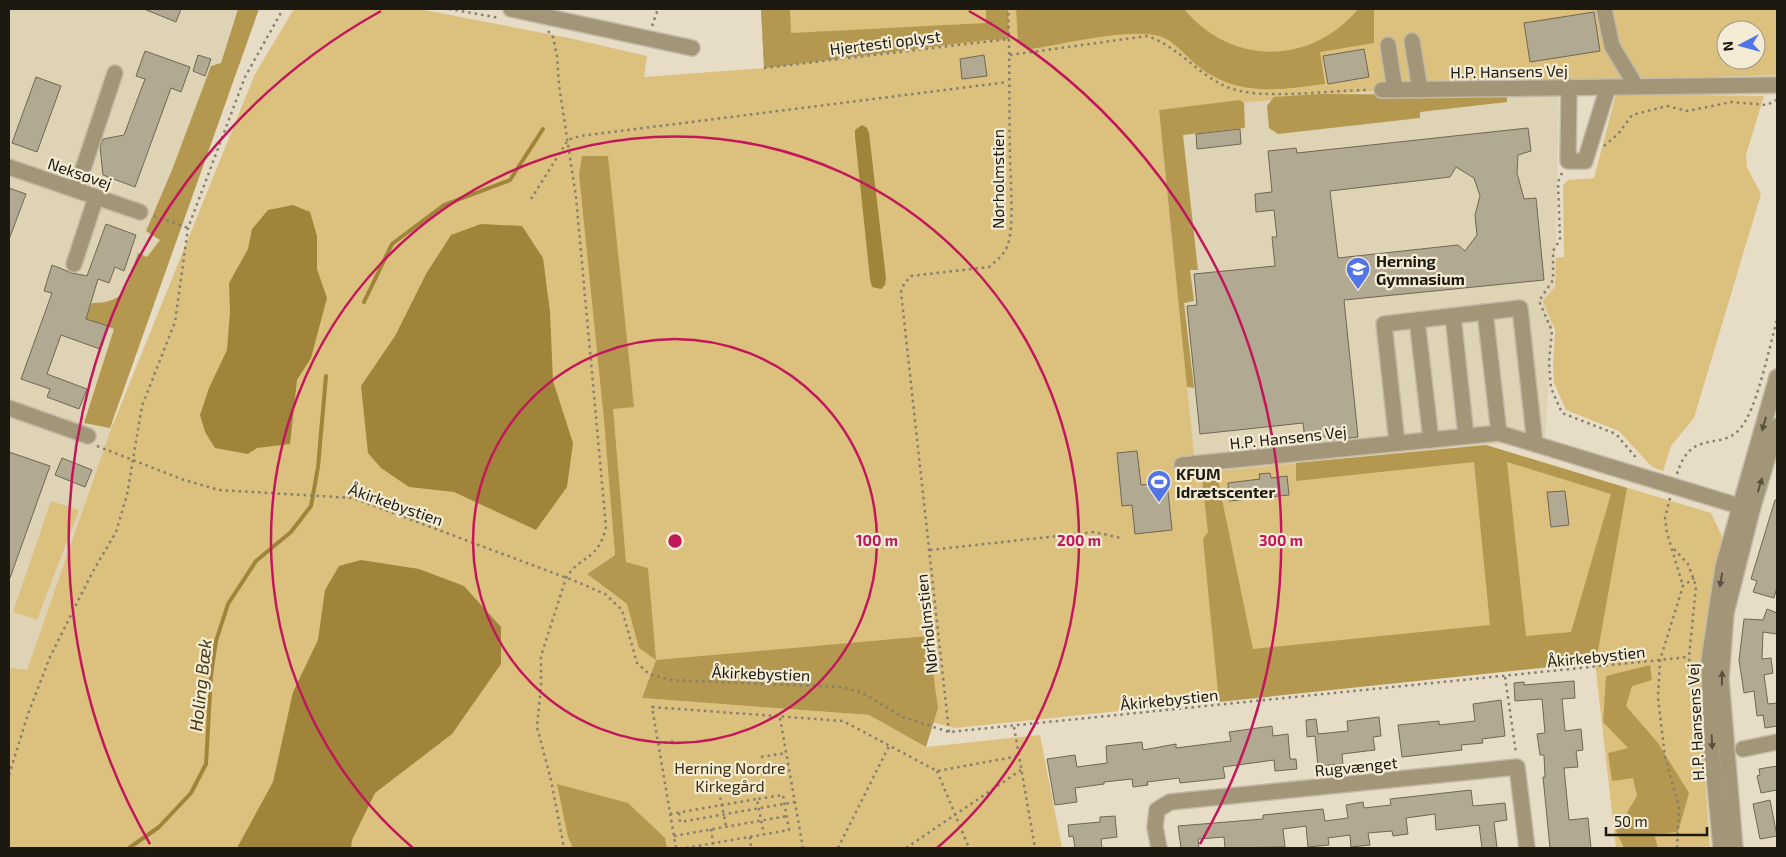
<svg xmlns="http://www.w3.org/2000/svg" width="1786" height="857" viewBox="0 0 1786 857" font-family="'Exo 2',sans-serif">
	<rect width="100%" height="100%" fill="#e7ddc7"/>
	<g fill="#dfd3b5">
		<polygon points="9,9 258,9 101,418 113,423 27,670 10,669 9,671"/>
		<polygon points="1559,82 1555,287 1545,440 1196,473 1159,110 1441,85"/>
	</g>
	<g fill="#dcc07d" fill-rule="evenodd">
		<path d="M294,9h125l150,29 78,18 -3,21 120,-9 -3,-59h1016v66l-336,10 -282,25 37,363 290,-28 225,68 11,23 -17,90 -3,106 8,116h-94l-21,-186 -639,66 -300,-68 -14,38 227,17 57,32 114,-12 22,113h-1053v-177l1,-3 17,2 84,-241 144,-355zM1726,30h30v30h-30zM612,514l10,86h-1l-34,-26 28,-19z"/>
		<polygon points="1616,94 1764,96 1746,155 1747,167 1761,194 1694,418 1671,446 1663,471 1652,467 1619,431 1566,410 1554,383 1553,364 1555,330 1543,301 1555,287 1556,258 1564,257 1563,185 1568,180 1594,178"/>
		<polygon points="51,501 79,510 37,620 13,612"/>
	</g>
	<g fill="#b5984f" fill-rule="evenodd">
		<path d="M238,9h21l-149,419 -26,-5 30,-94 -29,-11 7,-15c37,0 35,-19 46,-50l9,4 13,-17 -14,-9 26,-61 39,-104 10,-3z"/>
		<polygon points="761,9 790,9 791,33 986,23 986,9 1008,9 1009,39 987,40 764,68"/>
		<path d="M1016,9h168c47,57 127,57 174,0h16v34l-54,9 5,32c-47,6 -88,13 -127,-18 -12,-9 -24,-26 -39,-30 -31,-8 -94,8 -128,13l-13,-8z"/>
		<polygon points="1320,94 1507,95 1507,102 1420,112 1420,118 1278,134 1269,128 1267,106 1274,97"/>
		<polygon points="1240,100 1244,103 1245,128 1183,135 1198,270 1190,270 1194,301 1184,303 1194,388 1187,387 1159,110"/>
		<polygon points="582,156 608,156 634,407 613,409 626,562 648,568 656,660 928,636 938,708 926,747 869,715 642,698 656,660 639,648 627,604 587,574 615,555 604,420 579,174"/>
		<path d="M1486,445l141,43 -31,174 -377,40 -16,-163 5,-7 -6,-54 4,-5 11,2 36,174 237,-24 -16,-163 -178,19v-18zM1507,462l104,32 -40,138 -45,4z"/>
		<polygon points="1650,665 1652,680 1632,686 1626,706 1658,743 1689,793 1678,832 1654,834 1658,848 1624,848 1616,831 1637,796 1633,778 1612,781 1608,753 1628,748 1603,722 1606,676"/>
		<polygon points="557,784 628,803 665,838 667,848 573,848 568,837"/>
	</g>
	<g fill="#a0843a">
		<polygon points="862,125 867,128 869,133 886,278 885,285 881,289 872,287 870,279 855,136 855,130"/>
		<polygon points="293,205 310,212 317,236 317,269 327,298 311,358 297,380 290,444 257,448 248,454 215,448 205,432 200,415 209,388 227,350 230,312 229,283 248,249 252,229 268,210"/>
		<polygon points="481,224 522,226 543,258 550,312 553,381 573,443 567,487 536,530 454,492 409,487 381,468 368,453 361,386 395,336 426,274 451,235"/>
		<polygon points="361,560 419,569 464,586 501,627 501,664 452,734 375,793 352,840 351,848 237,848 273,782 293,692 318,640 325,590 339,566"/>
	</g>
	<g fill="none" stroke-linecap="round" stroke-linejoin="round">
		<g stroke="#a0843a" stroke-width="4">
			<polyline points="364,302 392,244 444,205 510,180 543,129"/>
			<polyline points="129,848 159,827 191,793 206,764 211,675 216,641 228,604 256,561 291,532 311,506 318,467 326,376"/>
		</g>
	</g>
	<g fill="#b2a993" stroke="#6f6752" fill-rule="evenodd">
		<polygon points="144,9 181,9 176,22"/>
		<polygon points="1594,12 1600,51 1530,62 1524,23"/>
		<polygon points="1364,49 1369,77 1328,84 1323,56"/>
		<polygon points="145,51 190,67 181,92 171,88 135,187 103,175 100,147 103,139 124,135 145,79 136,76"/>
		<polygon points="198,55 211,59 205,76 193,71"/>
		<polygon points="984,55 987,76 962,79 960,59"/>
		<polygon points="36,77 61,86 37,152 12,143"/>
		<path d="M1528,128l3,23 -13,4 -1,18 7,26 12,-1 8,82 -200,20 14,137 -25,3v-4l-28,3 -2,-16 -103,11 -13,-128 10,-1 -3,-31 81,-8 -3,-29h5l-3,-27 -18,2 -1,-18 17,-2 -4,-41 28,-3 1,5zM1456,167l18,11 6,18 -5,19 2,20 -12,16 -7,-6 -120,13 -8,-67 120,-14z"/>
		<polygon points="1240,129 1241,144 1197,149 1196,134"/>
		<polygon points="9,188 26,194 10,237 9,237"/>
		<polygon points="106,224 136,235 124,271 115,267 109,283 98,279 86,319 108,326 100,349 61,335 47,374 87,389 79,409 47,397 50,389 21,379 52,293 44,291 52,265 72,273 87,276"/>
		<polygon points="1137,451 1141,485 1167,482 1172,530 1135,534 1132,505 1122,506 1117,453"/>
		<polygon points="9,452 50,466 10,578 9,577"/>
		<polygon points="62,458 92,470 85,487 55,475"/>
		<polygon points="1270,473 1271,478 1287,476 1289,495 1229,501 1228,483 1260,479 1259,474"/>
		<polygon points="1565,491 1569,525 1551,527 1547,492"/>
		<polygon points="1775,500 1777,500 1777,587 1774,598 1753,592 1757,581 1751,579"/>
		<polygon points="1767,609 1777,613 1777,634 1763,632 1762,659 1771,658 1773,673 1764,675 1768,704 1777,703 1777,726 1765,728 1763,715 1757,716 1754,691 1744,693 1739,660 1744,619 1763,620"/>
		<polygon points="1574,681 1575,698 1562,699 1565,731 1581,729 1583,750 1576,751 1578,767 1564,768 1569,820 1588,818 1591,848 1550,848 1543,777 1545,777 1544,755 1540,755 1537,734 1545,733 1542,699 1515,701 1514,683 1524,682 1524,685"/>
		<polygon points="1501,700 1505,736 1482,739 1483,743 1461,745 1462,750 1402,757 1398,725 1439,721 1439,725 1475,721 1473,704"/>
		<polygon points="1379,717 1381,736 1373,737 1375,750 1342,754 1343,764 1318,766 1315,736 1307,737 1306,720 1316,719 1318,734 1348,731 1347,721"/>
		<polygon points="1272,726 1273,736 1288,734 1290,759 1296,759 1297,769 1275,771 1274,760 1223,767 1225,778 1217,779 1180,783 1179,778 1147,782 1148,785 1133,787 1132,779 1104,782 1104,784 1075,788 1077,802 1055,805 1047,759 1075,755 1077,767 1107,763 1106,746 1142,742 1143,750 1176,744 1176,748 1231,741 1229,732"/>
		<polygon points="1777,766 1777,790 1761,793 1757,776 1760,775 1759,769"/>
		<polygon points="1471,790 1473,806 1505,803 1507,820 1494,822 1497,848 1482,848 1479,825 1436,830 1435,814 1406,818 1408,834 1393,836 1392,831 1368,833 1370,845 1351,847 1350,835 1328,838 1329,845 1308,847 1306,826 1283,829 1285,847 1225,848 1224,837 1198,839 1199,848 1181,848 1178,826 1263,819 1263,815 1323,809 1325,821 1348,818 1346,805 1363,802 1364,808 1391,805 1390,799"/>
		<polygon points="1770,800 1777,836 1760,839 1753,804"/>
		<polygon points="1115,816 1117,837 1101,839 1102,848 1075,848 1073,836 1069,837 1068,825 1100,822 1100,817"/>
	</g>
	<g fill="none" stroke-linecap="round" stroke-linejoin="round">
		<defs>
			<g id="minor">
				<polyline points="511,9 692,48"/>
				<polyline points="1604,9 1612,46 1636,86"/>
				<polyline points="1412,41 1420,90"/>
				<polyline points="1388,45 1395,90"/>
				<polyline points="1569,87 1568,161 1585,161 1608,87"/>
				<polyline points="1382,90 1777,85"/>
				<polyline points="9,167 140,212"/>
				<polyline points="76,190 115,73"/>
				<polyline points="74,264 96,197"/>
				<polyline points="1485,312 1499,433"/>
				<polyline points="1453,316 1466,436"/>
				<polyline points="1417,320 1431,440"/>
				<polyline points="9,408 88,436"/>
				<polyline points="1397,443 1384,324 1520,308 1535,444"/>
				<polyline points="1182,465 1499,433 1752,510"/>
				<polyline points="1743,749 1777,742"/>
				<polyline points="1159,848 1155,827 1157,810 1170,802 1517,767 1527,848"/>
				<polyline points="1721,848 1712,753 1709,660 1723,567 1777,377"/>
				<polyline points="1735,848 1721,679 1726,613 1752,510 1777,426"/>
			</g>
		</defs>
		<use href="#minor" stroke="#c2baa6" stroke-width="18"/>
		<g stroke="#867f70" stroke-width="2.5" stroke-dasharray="2.5 4" stroke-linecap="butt">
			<polyline points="449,9 500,18"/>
			<polyline points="652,26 658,9"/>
			<path d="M548,31l5,6 4,19 2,29 17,112 30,330c-8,35 -25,27 -40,51l-25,78v30l-4,41 14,53 13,68"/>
			<path d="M1010,55l137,-19c31,10 50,38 80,51 33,14 103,3 141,3"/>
			<polyline points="764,68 1009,39"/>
			<polyline points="1604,146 1618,134 1632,115 1667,106 1687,111 1732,102 1767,105 1776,100"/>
			<polyline points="1562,173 1558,182 1560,240 1553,251 1553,280 1539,301 1552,331 1549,362 1551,388 1562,413 1616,434 1638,460"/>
			<polyline points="531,199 568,140 580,136 1008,82"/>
			<polyline points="154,216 188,228"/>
			<polyline points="97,446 184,480 219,490 353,498 575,581 605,594 622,610 637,663 649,674 671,680 840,687 861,692 903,717 949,732 1689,657"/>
			<path d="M1677,474c14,-46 42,-23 62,-44 18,-19 30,-83 38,-110"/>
			<polyline points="1670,498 1665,518 1667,533 1683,586"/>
			<polyline points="1674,549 1688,564 1696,586 1689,657 1696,728"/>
			<polyline points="930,550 1094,532 1121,538"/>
			<polyline points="1505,677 1516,753"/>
			<polyline points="780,718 803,848"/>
			<polyline points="1014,727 1035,848"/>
			<path d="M949,732l-48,-440 3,-8 7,-8 78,-9c7,-6 14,-11 18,-20 8,-20 3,-69 3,-92 -1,-49 0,-97 -2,-146"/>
			<polyline points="658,744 676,741"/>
			<polyline points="761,757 786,753"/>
			<polyline points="937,771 969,848"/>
			<polyline points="9,775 28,714 50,657 92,573 116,532 127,495 142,406 175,322 188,228 245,77 283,9"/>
			<polyline points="719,791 726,826"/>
			<polyline points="679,813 680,822 795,802"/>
			<polyline points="670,814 757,799"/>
			<polyline points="711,829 714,848"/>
			<polyline points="674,836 787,816"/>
			<polyline points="750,837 751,848"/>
			<polyline points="676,848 652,707 843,721 937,771 1019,756"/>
			<path d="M686,848c34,-6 69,-12 103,-18l-6,-35 -26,4 7,36"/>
			<polyline points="776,848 777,848"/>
			<polyline points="838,848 889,746"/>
			<polyline points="906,848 1021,770"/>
			<polyline points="1677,848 1679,807 1665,757 1658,698 1660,660 1683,586 1694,578"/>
		</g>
		<use href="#minor" stroke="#a39678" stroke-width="15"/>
	</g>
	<defs><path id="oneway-solid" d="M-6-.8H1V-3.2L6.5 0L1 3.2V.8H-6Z" transform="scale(1.25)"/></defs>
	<g fill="#59513f">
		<use href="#oneway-solid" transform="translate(1764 424) rotate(106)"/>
		<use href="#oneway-solid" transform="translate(1760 485) rotate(-73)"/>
		<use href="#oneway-solid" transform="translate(1721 580) rotate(99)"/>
		<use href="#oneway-solid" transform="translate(1722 678) rotate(-89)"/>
		<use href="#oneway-solid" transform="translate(1712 742) rotate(87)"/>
	</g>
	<g fill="none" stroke="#c2185b" stroke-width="2.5">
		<circle cx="675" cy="541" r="202"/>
		<path d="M413 848A404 404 0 1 1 937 848"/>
		<path d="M150 844A606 606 0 0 1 381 11M969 11A606 606 0 0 1 1200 844"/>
	</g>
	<defs>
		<symbol id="university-pin" viewBox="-11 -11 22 30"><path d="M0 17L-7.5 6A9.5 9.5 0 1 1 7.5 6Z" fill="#5274e9" stroke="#f4ebd4"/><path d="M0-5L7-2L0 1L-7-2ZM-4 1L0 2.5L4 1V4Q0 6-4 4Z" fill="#fff"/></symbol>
		<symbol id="stadium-pin" viewBox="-11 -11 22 30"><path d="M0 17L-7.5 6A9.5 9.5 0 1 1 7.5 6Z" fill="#5274e9" stroke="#f4ebd4"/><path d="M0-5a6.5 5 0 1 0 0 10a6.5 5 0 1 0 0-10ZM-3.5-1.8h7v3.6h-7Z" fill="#fff"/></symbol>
	</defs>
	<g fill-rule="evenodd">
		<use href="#university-pin" x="1344" y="255" width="28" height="38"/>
		<use href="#stadium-pin" x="1145" y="468" width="28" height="38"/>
	</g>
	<g text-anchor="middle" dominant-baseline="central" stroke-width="4.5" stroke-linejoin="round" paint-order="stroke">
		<g font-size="16" fill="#1c1911" stroke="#f4ebd4">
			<text transform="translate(885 42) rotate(-7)">Hjertesti oplyst</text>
			<text transform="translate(1509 71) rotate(-1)">H.P. Hansens Vej</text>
			<text transform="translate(80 173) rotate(19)">Neksøvej</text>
			<text transform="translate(997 179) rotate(-90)">Nørholmstien</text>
			<text transform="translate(1288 437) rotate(-6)">H.P. Hansens Vej</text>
			<text transform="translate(396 504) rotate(19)">Åkirkebystien</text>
			<text transform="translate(926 624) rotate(-96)">Nørholmstien</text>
			<text transform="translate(1596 656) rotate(-6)">Åkirkebystien</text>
			<text transform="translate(761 673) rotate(2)">Åkirkebystien</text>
			<text transform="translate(1169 699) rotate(-6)">Åkirkebystien</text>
			<text transform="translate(1695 722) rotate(-93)">H.P. Hansens Vej</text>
			<text transform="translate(1356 766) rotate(-6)">Rugvænget</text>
		</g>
		<g font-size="16" font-weight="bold" fill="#1c1911" stroke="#f4ebd4" text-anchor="start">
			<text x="1376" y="260">Herning<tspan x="1376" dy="18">Gymnasium</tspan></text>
			<text x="1176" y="473">KFUM<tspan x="1176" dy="18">Idrætscenter</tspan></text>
		</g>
		<g font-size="16" fill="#3b2e0d" stroke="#f4ebd4">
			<text x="730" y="767">Herning Nordre<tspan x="730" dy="18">Kirkegård</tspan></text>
		</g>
		<g font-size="18" font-style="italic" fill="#463918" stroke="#f4ebd4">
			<text transform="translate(200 685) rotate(-84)">Holing Bæk</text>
		</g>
	</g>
	<circle cx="675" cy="541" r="8" fill="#c2185b" stroke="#f4ebd4" stroke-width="2.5"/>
	<g font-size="15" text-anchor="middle" font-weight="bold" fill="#c2185b" stroke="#f4ebd4" stroke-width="4.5" stroke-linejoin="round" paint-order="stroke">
		<text x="877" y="546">100 m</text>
		<text x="1079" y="546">200 m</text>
		<text x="1281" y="546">300 m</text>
	</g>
	<rect width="1786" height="857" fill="none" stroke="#1c1911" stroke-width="20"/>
	<g transform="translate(1741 45) rotate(264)"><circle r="24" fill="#f4ebd4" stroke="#9e9786"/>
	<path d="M0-4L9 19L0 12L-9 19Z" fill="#5274e9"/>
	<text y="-8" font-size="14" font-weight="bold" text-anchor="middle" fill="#1c1911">N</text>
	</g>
	<path d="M1606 827v8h101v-8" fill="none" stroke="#1c1911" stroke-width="2.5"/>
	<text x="1614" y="827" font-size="15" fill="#1c1911" stroke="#f4ebd4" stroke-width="4" paint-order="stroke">50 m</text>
</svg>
